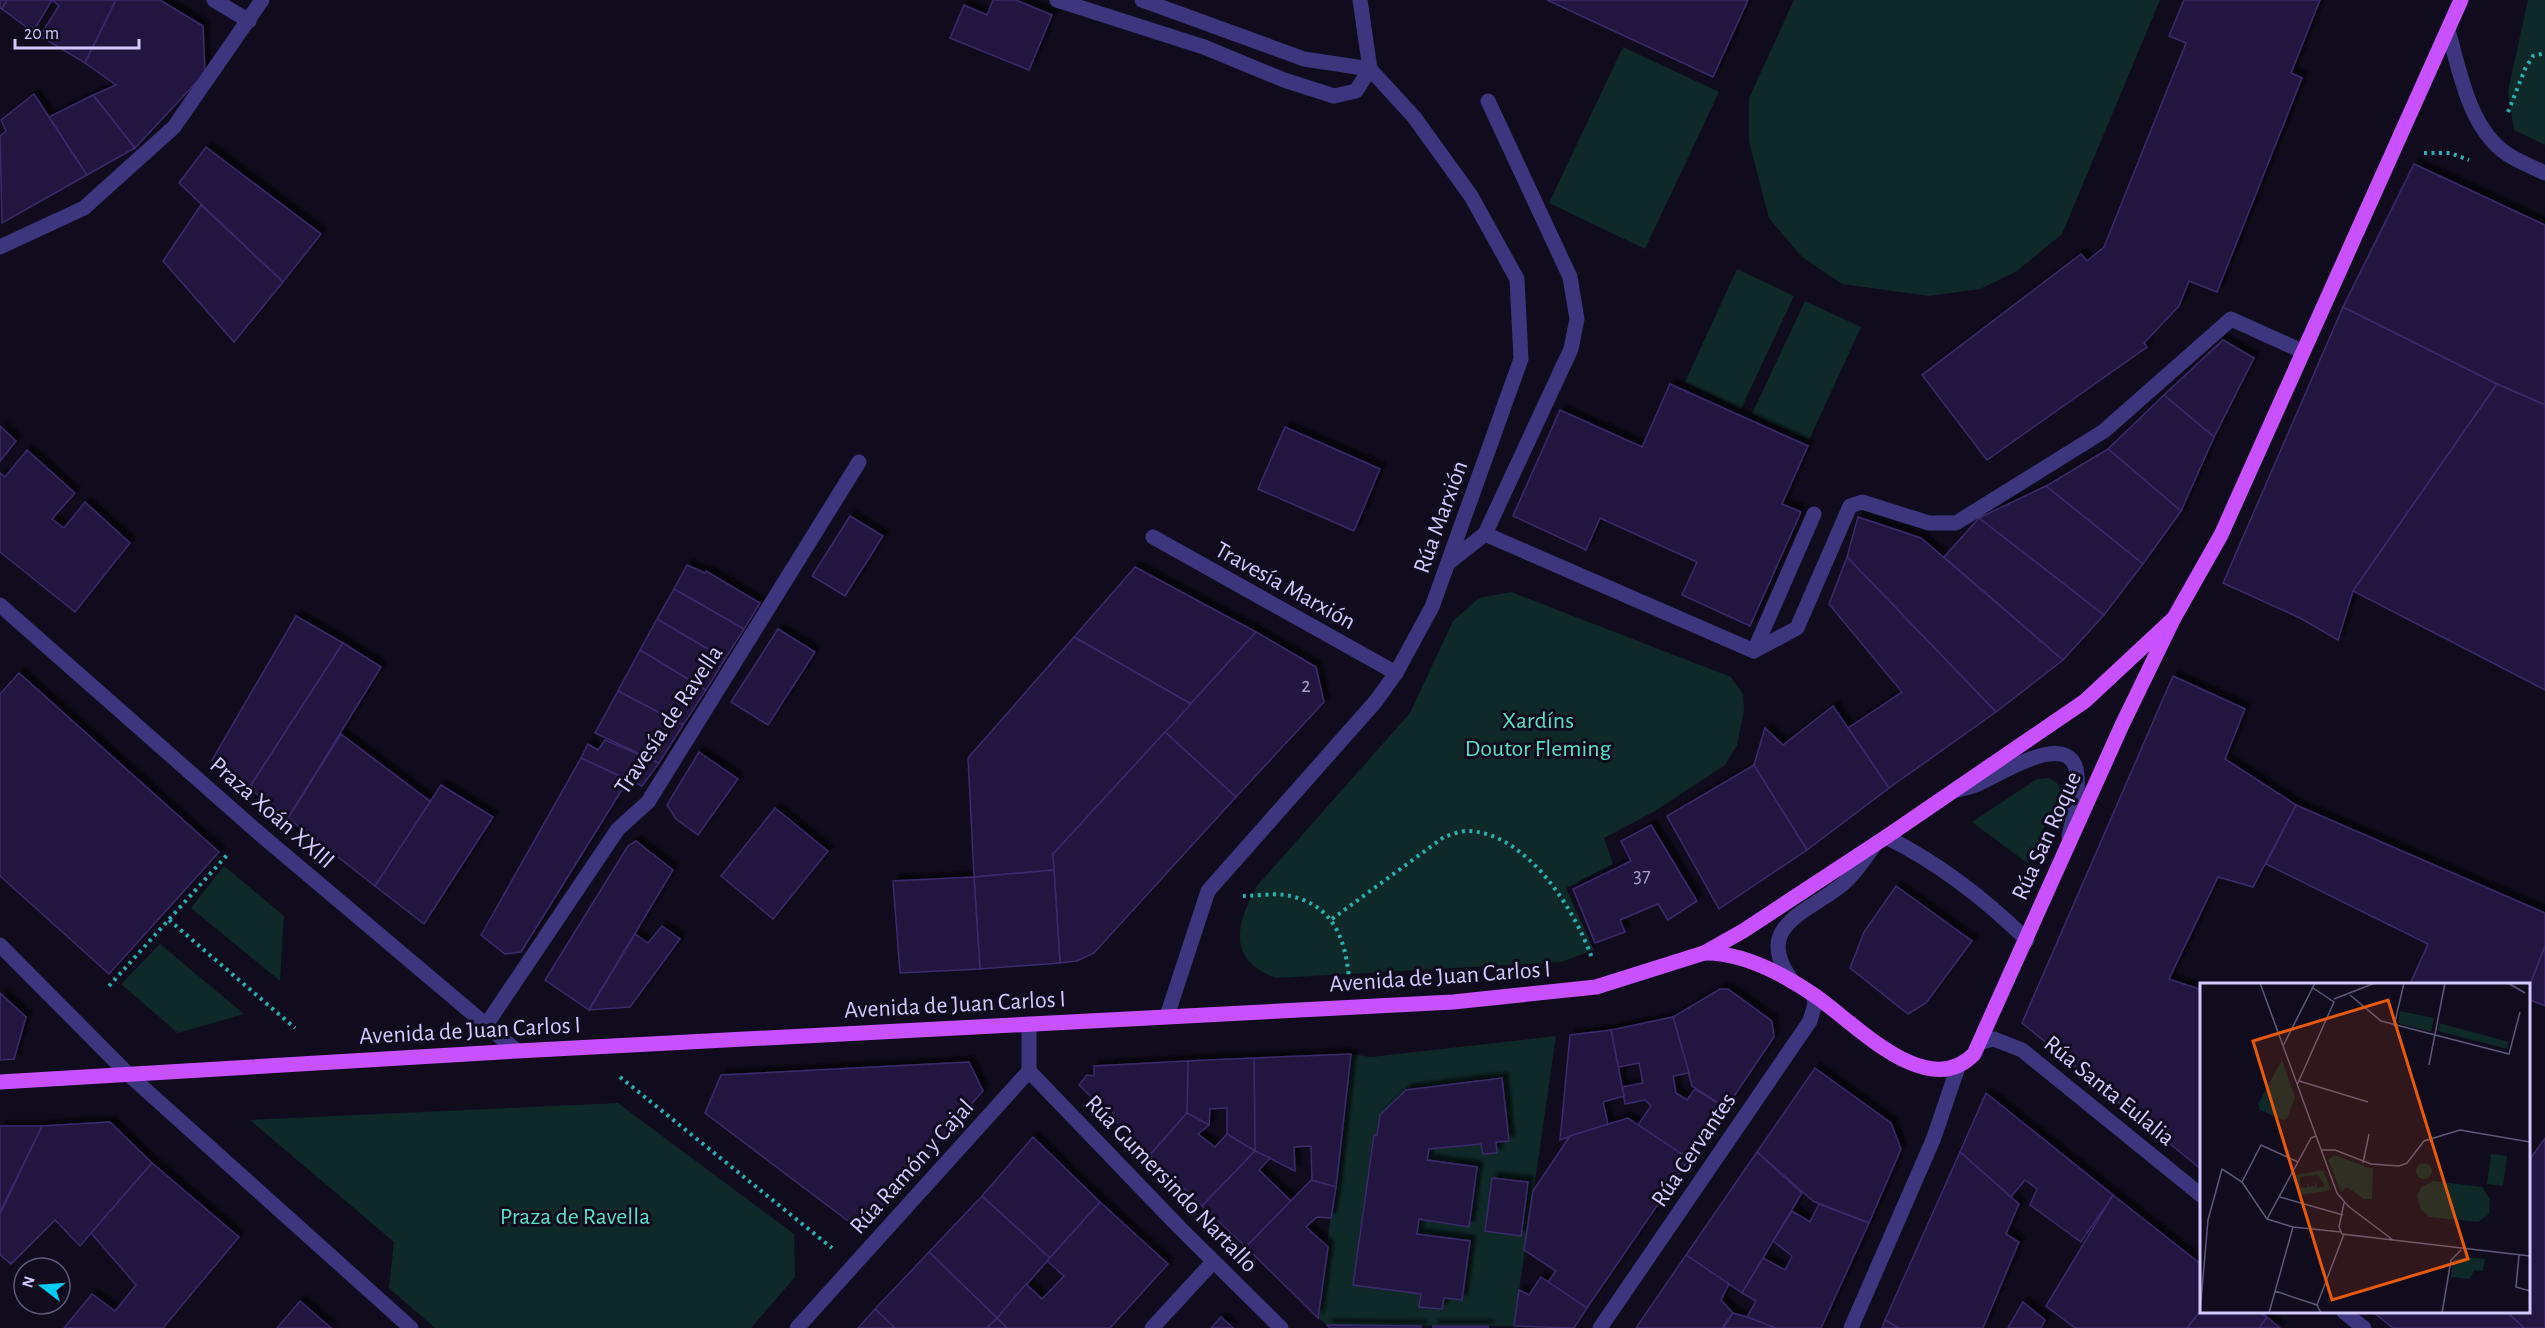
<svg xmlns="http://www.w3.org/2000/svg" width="2545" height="1328" viewBox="0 0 2545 1328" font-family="'Alegreya Sans',sans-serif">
	<defs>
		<filter id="shadow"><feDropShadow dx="5.5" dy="-5.5" stdDeviation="1.5" flood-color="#0009"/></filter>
	</defs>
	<rect width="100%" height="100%" fill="#100c1e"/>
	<g fill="#0f2828" fill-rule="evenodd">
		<polygon points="1794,0 2160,0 2062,234 2017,271 1980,289 1929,296 1842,284 1802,257 1769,218 1749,141 1749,98"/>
		<polygon points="2528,0 2545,0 2545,145 2514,130 2508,91"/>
		<polygon points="1623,47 1719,92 1645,249 1549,203"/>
		<polygon points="1737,269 1794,296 1741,409 1685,382"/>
		<polygon points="1805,301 1861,327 1809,440 1752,414"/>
		<path d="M1511,592l220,85 12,17 1,16 -7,35 -12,20 -70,46 -51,27 9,26 -47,24 28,62 -33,12 -285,16c-50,-18 -40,-54 -19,-92l153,-173 43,-92 26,-23z"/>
		<polygon points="2049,778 2058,784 2061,792 2027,863 1972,822 2037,779"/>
		<polygon points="224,866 284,916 280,981 191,908"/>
		<polygon points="160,944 244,1014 178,1033 121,984"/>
		<path d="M1556,1036l-42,290 -187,-1 -9,-7 33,-264 20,3zM1502,1079l7,61 -13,2v11l-13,1 -2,-10 -52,5 -2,11 50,7 -8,59 -50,-7 -2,15 53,7 -26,57 -2,11 -22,-2 1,-13 -68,-9 21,-149 3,-1 3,-20 42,-28z"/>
		<polygon points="618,1103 794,1234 795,1277 751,1328 435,1328 389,1288 394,1242 250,1120"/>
	</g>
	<g fill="#22183f" stroke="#3b296c" stroke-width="1.5" filter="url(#shadow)">
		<polygon points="0,0 7,0 2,9 0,8"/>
		<polygon points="7,0 116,0 85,63 40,36 59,6 52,0 33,32 2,9"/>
		<polygon points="116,0 160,0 203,26 205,73 135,148 93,95 116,85 85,63"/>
		<polygon points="993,0 1016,0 1052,15 1029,70 950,38 964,5 987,15"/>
		<polygon points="1547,0 1748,0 1713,77"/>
		<polygon points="2184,0 2320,0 2291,73 2302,78 2217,292 2189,281 2179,306 2144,343 2147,347 1987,460 1922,375 2081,254 2087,261 2104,247 2186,43 2169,36"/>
		<polygon points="34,94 87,175 2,223 0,136 6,131 1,120"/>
		<polygon points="93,95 135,148 87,175 49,117"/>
		<polygon points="206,147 321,234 283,282 179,183"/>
		<polygon points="2414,164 2545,225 2545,405 2497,384 2343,307"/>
		<polygon points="201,205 283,282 234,342 163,261"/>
		<polygon points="2343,307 2497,384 2353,591 2338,640 2300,618 2223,583"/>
		<polygon points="2223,340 2254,358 2214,437 2164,395"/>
		<polygon points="1670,384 1808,446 1782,504 1801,512 1750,626 1682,595 1697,562 1600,518 1586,550 1513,516 1560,410 1642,447"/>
		<polygon points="2497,384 2545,405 2545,690 2353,591"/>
		<polygon points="2164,395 2214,437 2181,511 2108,449"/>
		<polygon points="0,426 16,441 0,461"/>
		<polygon points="1285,427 1380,469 1354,531 1258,489"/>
		<polygon points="2108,449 2181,511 2143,564 2046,486"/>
		<polygon points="27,450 75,493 52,519 64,528 85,502 130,543 75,612 0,552 0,473 5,477"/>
		<polygon points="2046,486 2143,564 2104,615 1979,518"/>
		<polygon points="850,516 883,536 845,596 812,576"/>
		<polygon points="1858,517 1921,538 2063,660 1996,712 1847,557"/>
		<polygon points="1979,518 2104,615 2063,660 1944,557"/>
		<polygon points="1847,557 1996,712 1889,788 1848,728 1902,692 1829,604"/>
		<polygon points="687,565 705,573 706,571 760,603 744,629 674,589"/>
		<polygon points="1135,567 1256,632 1191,704 1074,637"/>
		<polygon points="674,589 744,629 725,659 657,619"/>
		<polygon points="296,616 343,643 249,788 212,760"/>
		<polygon points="657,619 725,659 706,690 640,650"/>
		<polygon points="778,629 815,652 768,725 731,702"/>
		<polygon points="1256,632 1316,667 1324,702 1236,797 1165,732"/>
		<polygon points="1074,637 1191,704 1053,854 1054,870 974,877 968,758"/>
		<polygon points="343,643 381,667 288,818 249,788"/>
		<polygon points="640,650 706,690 683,725 618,691"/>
		<polygon points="19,673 219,852 109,974 0,876 0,694"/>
		<polygon points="2173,676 2245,709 2225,759 2296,805 2253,887 2218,877 2169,979 2202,990 2202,1170 2022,1023"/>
		<polygon points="618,691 683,725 659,763 595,733"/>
		<polygon points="1833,706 1889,788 1807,850 1754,765 1765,728 1783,745"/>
		<polygon points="1165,732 1236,797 1094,953 1077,961 1060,963 1053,854"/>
		<polygon points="341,734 431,802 375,886 288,818"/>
		<polygon points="605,740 659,763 642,786 581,758 588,744 598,750"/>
		<polygon points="699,752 738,779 698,835 676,819 667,805"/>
		<polygon points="581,758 628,780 521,952 505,954 481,935"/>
		<polygon points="1754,765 1807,850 1719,909 1667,816"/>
		<polygon points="441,785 493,817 424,924 375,886"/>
		<polygon points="2296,805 2545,913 2545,946 2528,990 2528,984 2410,984 2428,944 2266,864"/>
		<polygon points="775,808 828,851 773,919 721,876"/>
		<polygon points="1651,825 1697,901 1668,920 1658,904 1620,920 1625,932 1595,943 1573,889 1631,861 1621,841"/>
		<polygon points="636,841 673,870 589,1010 545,980 628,846"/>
		<polygon points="1054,870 1060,963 980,969 974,877"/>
		<polygon points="974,877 980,969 900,973 893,881"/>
		<polygon points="1896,886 1972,941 1926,1003 1908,1014 1850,968 1864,932"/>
		<polygon points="662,926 680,939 630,1007 589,1010 635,934 648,943"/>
		<polygon points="2545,946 2545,1006 2528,999 2528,990"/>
		<polygon points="1720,989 1728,989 1772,1021 1774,1037 1726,1108 1692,1086 1673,1017"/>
		<polygon points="0,993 26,1017 14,1059 0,1060"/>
		<polygon points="1673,1017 1689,1073 1673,1076 1676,1093 1687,1100 1695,1089 1726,1108 1689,1159 1638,1125 1651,1106 1645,1100 1625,1104 1622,1087 1643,1083 1639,1063 1618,1067 1611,1030"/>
		<polygon points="1611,1030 1624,1096 1603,1102 1608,1124 1560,1140 1570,1035"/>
		<polygon points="1351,1054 1336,1187 1312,1180 1311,1146 1294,1147 1295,1171 1255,1151 1254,1058"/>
		<polygon points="1254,1058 1255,1151 1227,1134 1227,1108 1210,1109 1209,1125 1187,1113 1188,1061"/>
		<polygon points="1188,1061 1187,1113 1150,1155 1079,1085 1087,1075 1094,1076 1094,1066"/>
		<polygon points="969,1062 983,1091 860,1230 705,1113 721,1075"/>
		<polygon points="1815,1068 1891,1123 1901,1149 1869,1223 1813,1201 1757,1152"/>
		<polygon points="1502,1078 1509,1141 1496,1142 1497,1153 1483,1154 1481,1144 1429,1149 1427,1160 1477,1167 1469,1227 1419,1219 1417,1234 1470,1241 1462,1300 1444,1298 1442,1309 1419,1307 1421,1294 1353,1285 1374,1135 1377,1135 1380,1115 1406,1090"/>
		<polygon points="1986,1093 2113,1195 2081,1242 2030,1205 2037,1189 2025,1180 2011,1197 1960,1152"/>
		<polygon points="1187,1113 1209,1125 1198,1134 1215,1147 1227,1134 1255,1151 1202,1206 1150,1155"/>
		<polygon points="1628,1118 1689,1159 1587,1308 1548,1282 1556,1271 1524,1250 1533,1191 1570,1136"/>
		<polygon points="110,1122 152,1163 80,1246 55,1220 11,1264 0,1255 0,1214 42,1126"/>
		<polygon points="0,1126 42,1126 0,1212"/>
		<polygon points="1033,1137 1100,1202 1050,1258 982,1196"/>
		<polygon points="2545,1138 2545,1328 2524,1328 2507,1312 2528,1312 2528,1162"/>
		<polygon points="1255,1151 1270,1158 1259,1170 1291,1201 1246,1247 1202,1206"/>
		<polygon points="1757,1152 1802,1193 1742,1293 1686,1255"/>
		<polygon points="1960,1152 2019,1204 2006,1234 2019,1242 1983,1328 1899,1328 1885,1320"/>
		<polygon points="152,1163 239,1237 163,1328 64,1328 92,1294 115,1311 136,1285 91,1233"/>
		<polygon points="1492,1178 1528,1182 1521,1236 1485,1231"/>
		<polygon points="1311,1180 1336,1187 1331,1218 1317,1217 1306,1227 1328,1247 1318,1318 1246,1247"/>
		<polygon points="2113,1195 2202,1265 2202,1309 2187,1328 2075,1328 2046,1306"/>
		<polygon points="982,1196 1050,1258 997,1318 929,1252"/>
		<polygon points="1100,1202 1168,1264 1110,1328 1007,1328 997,1318 1026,1284 1042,1299 1064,1276 1047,1261"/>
		<polygon points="1819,1204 1869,1223 1821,1328 1776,1328 1747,1317 1756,1301 1742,1293 1763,1258 1785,1270 1792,1256 1773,1241 1792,1211 1810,1222"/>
		<polygon points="929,1252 997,1318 987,1328 895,1328 875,1309"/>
		<polygon points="1686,1255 1729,1284 1721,1300 1733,1313 1722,1328 1636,1328"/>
		<polygon points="1541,1277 1587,1308 1574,1328 1514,1326 1519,1290 1529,1295"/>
		<polygon points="300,1301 331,1328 277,1328"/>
		<polygon points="2023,1302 2045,1320 2041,1328 2008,1328"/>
		<polygon points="875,1309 895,1328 858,1328"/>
		<polygon points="2202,1309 2202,1312 2259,1312 2267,1317 2259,1328 2187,1328"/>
		<polygon points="2373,1312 2507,1312 2524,1328 2393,1328"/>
		<polygon points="1733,1313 1747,1317 1776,1328 1723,1328"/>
		<polygon points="1221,1317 1233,1328 1211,1328"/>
		<polygon points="2267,1317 2280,1328 2259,1328"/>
		<polygon points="997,1318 1007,1328 987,1328"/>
		<polygon points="1885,1320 1899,1328 1882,1328"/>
		<polygon points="1327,1325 1421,1326 1421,1328 1330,1328"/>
		<rect x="1433" y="1326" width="55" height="2"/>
	</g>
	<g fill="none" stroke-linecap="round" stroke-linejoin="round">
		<g stroke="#2bb0b1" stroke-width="4" stroke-dasharray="3 4.5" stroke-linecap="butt">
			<polyline points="2508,112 2525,69 2533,56 2545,53"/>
			<polyline points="2424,153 2450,153 2469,160"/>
			<path d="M1243,896c13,0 29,-3 42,-1 47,8 60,41 64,83"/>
			<path d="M1332,919l112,-82c7,-2 15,-6 23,-6 59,1 107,77 125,127"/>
			<polyline points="169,920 295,1028"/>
			<polyline points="109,986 228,854"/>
			<polyline points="620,1077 832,1248"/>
		</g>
		<g stroke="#3d367e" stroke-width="15">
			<polyline points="1057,0 1204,47 1284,80 1334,96 1356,91 1370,69 1304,59 1142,0"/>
			<polyline points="1485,534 1571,349 1577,319 1570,277 1488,101"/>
			<polyline points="1448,563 1485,534 1754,651 1814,514"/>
			<polyline points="1754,651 1797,628 1850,506 1862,502 1929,523 1956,523 2104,431 2231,319 2302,351"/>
			<path d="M1886,837c51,25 100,63 141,103"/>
		</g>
		<g stroke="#3d367e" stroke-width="15">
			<polyline points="128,1074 411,1328"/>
			<polyline points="797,1328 1029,1071"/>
		</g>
		<g stroke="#3d367e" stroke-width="15">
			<polyline points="214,0 249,21"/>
			<path d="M2448,30c12,42 21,98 59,124 12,8 26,13 38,19"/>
			<polyline points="0,247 84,208 174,127 262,0"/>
			<polyline points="1153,537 1396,673"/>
			<polyline points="0,605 260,834 517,1051"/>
			<path d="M1957,790c8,-2 16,-3 23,-7 22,-10 93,-56 97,-8 2,20 -4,42 -8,61"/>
			<polyline points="0,945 128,1074"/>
			<path d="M1793,982c-43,-57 16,-69 51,-99 12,-10 21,-25 30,-37"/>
			<polyline points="1167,1016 1208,891 1376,701 1396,673 1432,607 1521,359 1517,279 1471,196 1414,117 1370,69 1360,0"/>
			<polyline points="1029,1024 1029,1071 1180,1228 1281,1328"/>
			<polyline points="486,1025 618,829 648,802 859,462"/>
			<polyline points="1982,1042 1994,1039 2022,1050 2202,1196"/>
			<polyline points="2344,1312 2364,1328"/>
			<polyline points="1152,1328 1213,1262"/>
			<polyline points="1600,1328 1810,1021 1815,1004 1813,994"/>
			<polyline points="1851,1328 1933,1140 1958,1067"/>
		</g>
		<g stroke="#c950ff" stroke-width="15">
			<path d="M1704,953c38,-1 79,21 110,42 40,27 113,108 160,59l148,-329 52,-107 47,-83 240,-535"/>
			<polyline points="0,1082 517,1051 1453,1002 1596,987 1704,953 1743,931 1886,837 2085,701 2174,618"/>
		</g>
	</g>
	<g text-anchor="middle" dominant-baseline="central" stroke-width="6" stroke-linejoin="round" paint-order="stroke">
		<g font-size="21" fill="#a79dcf">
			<text x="1306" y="685">2</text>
			<text x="1642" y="875">37</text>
		</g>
		<g font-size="24" fill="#d3c9ff" stroke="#100c1e">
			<text transform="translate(1441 517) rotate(-70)">Rúa Marxión</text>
			<text transform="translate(1285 586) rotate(29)">Travesía Marxión</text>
			<text transform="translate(669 720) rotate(-56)">Travesía de Ravella</text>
			<text transform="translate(272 813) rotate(41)">Praza Xoán XXIII</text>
			<text transform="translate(2047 836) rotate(-66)">Rúa San Roque</text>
			<text transform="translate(1440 977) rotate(-4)">Avenida de Juan Carlos I</text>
			<text transform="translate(955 1005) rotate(-3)">Avenida de Juan Carlos I</text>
			<text transform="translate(470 1031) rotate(-3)">Avenida de Juan Carlos I</text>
			<text transform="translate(2109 1091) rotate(39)">Rúa Santa Eulalia</text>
			<text transform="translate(1694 1150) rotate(-56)">Rúa Cervantes</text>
			<text transform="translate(912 1167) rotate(-48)">Rúa Ramón y Cajal</text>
			<text transform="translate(1171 1184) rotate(46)">Rúa Gumersindo Nartallo</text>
		</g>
		<g font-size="24" fill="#55e0c6" stroke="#100c1e">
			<text x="1538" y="721">Xardíns<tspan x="1538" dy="28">Doutor Fleming</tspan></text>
			<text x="575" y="1217">Praza de Ravella</text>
		</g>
	</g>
	<g transform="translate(2200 983)">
		<rect width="330" height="330" fill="#100c1e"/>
		<path d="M200,28l34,7 -3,14 -33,-9zM239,40l70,19 -2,7 -69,-18zM82,77l13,37 -8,22 -4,1 -23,-10 -2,-6zM291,171l16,2 -4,30 -16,-2zM134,172l39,14 -1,30h-8l-17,-12 -6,5 -13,-32zM216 188a8 8 0 1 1 16 0a8 8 0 1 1-16 0ZM123,187l8,20 -31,5 -5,-20zM118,192l7,11 -8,2 -1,-7 -1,5 -6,1 -1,-5 -1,6 -7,-1v-10zM233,198l49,6 8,12 -1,15 -11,8 -49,-5 -8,-7 -4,-14 4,-9zM266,274l19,2 -2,12 -9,-1 -4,9 -19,-2 2,-17z" fill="#0f2828" fill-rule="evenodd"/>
		<path fill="none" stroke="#5e5878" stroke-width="1.5" d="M60,0l77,210 11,13 45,34M308,0l17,10M150,12l31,26 128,33 11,-42M134,16l41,-16M194,43l10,-43M83,63l32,-63M229,82l16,-82M99,98l69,21M97,102l37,-83 -21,-14M121,167h14l36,14 28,2 8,-3 17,-22 36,-11 70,12M163,180l6,-29M42,199l19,-37 37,17M80,214l63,18M144,220l-5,24 3,7 188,22M67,236l44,-81 5,-2M319,272l-3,32 14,4M75,308l42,14M0,330l8,-93 14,-51 20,13 25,37 26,8 48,5M69,330l24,-86M121,330l-4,-8 27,-71M242,330l9,-53 10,-10"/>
		<path fill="#e8590c" fill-opacity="0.15" stroke="#e8590c" stroke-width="3" d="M188,17l80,259 -136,41 -79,-259z"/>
		<rect width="330" height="330" fill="none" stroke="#d3c9ff" stroke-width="3"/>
	</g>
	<g transform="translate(42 1286) rotate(287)"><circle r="28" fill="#100c1e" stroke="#5e5878" stroke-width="1.5"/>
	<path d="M0-4.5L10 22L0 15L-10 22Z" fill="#00ccf4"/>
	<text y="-9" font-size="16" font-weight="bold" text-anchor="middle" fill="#d3c9ff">N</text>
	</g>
	<path d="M15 39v9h124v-9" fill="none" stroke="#d3c9ff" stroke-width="3"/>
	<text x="24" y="39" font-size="18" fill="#d3c9ff" stroke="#100c1e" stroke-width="4.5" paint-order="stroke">20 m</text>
</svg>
